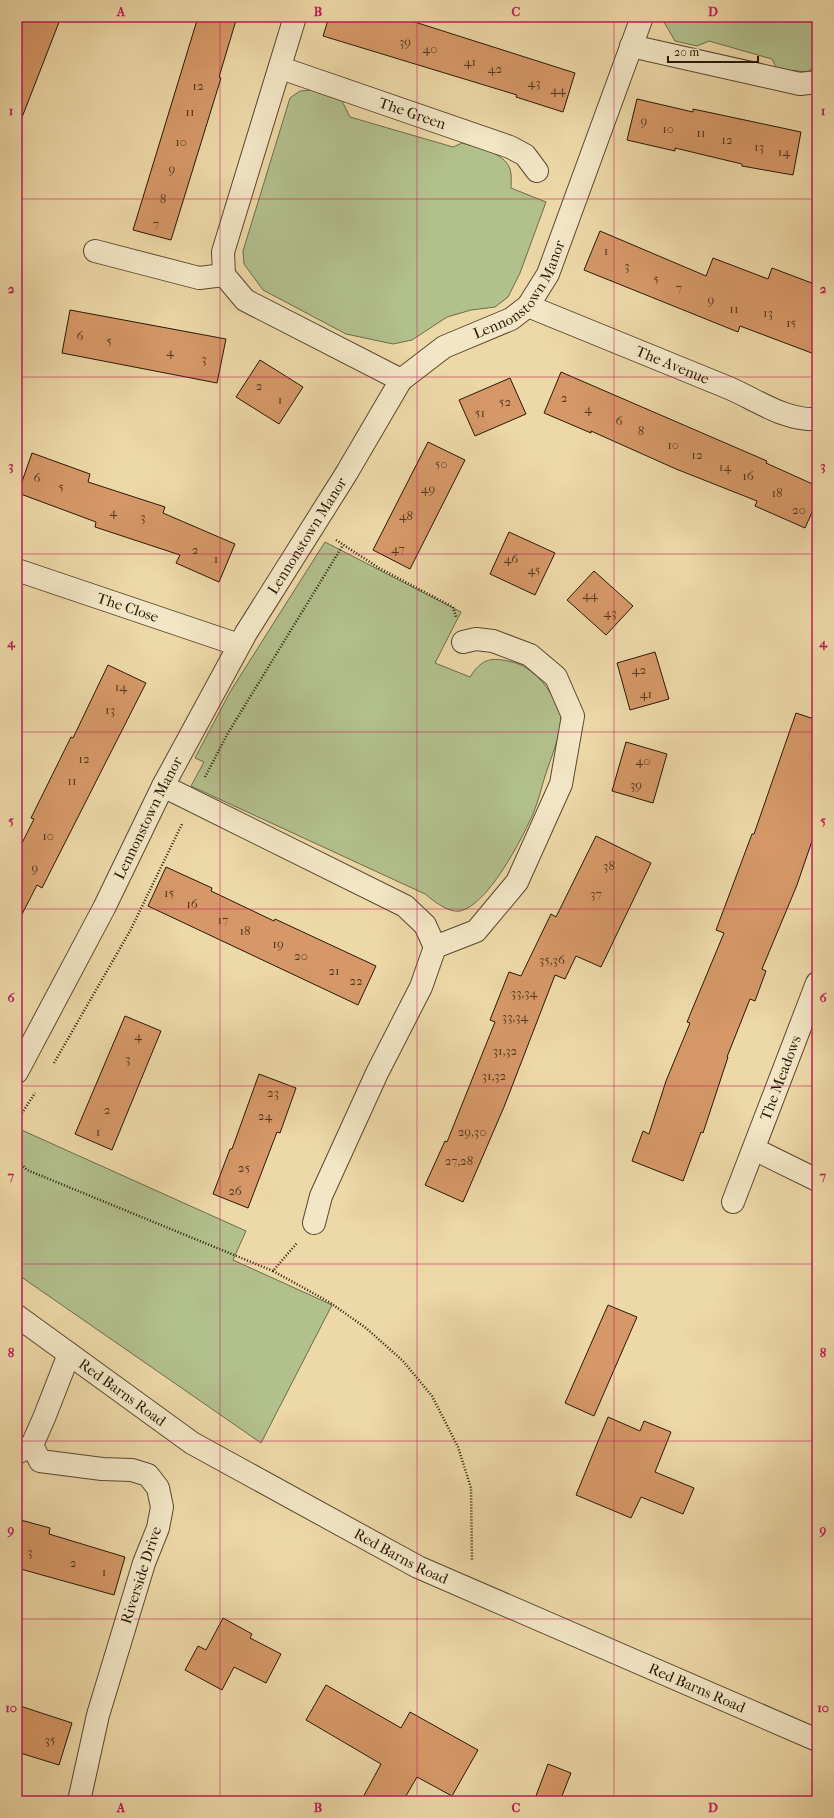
<svg xmlns="http://www.w3.org/2000/svg" width="834" height="1818" viewBox="0 0 834 1818" font-family="'IM FELL French Canon',serif">
	<rect width="100%" height="100%" fill="#edd8a7"/>
	<filter id="stains"><feTurbulence type="fractalNoise" baseFrequency=".005" numOctaves="4"/><feColorMatrix values="0 0 0 0 .2 0 0 0 0 .09 0 0 0 0 .02 0 0 0 .5 -.17"/></filter>
	<radialGradient id="worn" r=".72"><stop offset=".6" stop-color="#630" stop-opacity="0"/><stop offset="1" stop-color="#630" stop-opacity=".3"/></radialGradient>
	<g fill="#b2c08c" stroke="#6d6c4a">
		<polygon points="661,17 817,17 817,66 807,72 777,69 772,59 709,41 697,46 675,41"/>
		<path d="M312,90l30,11 8,16 103,30 9,-4c16,5 42,9 48,26 2,6 1,14 1,19l35,14 -26,71 -12,24 -13,10 -24,3 -24,7 -35,23 -19,4 -47,-10 -83,-44 -19,-26 -1,-13 47,-153 10,-7z"/>
		<path d="M325,542l136,70 -26,51 35,14c11,-17 19,-20 38,-16 22,4 37,21 47,40 1,3 5,7 5,10 4,16 -8,44 -13,59 -5,14 -8,30 -14,44 -11,25 -45,91 -73,97 -12,2 -26,-10 -35,-17l-234,-108 13,-24 -9,-4 35,-66z"/>
		<polygon points="17,1128 246,1231 233,1260 332,1305 261,1443 17,1274"/>
	</g>
	<g fill="#d69868" stroke="#281807">
		<polygon points="17,17 61,17 19,125 17,125"/>
		<polygon points="198,17 237,17 219,77 221,78 171,240 133,230"/>
		<polygon points="329,17 399,17 575,73 563,112 516,97 517,95 323,36"/>
		<polygon points="637,99 693,112 693,109 801,132 793,175 742,166 742,164 675,148 675,151 627,140"/>
		<polygon points="600,231 706,276 713,258 768,279 772,268 817,285 817,355 740,326 738,332 584,270"/>
		<polygon points="70,310 226,339 217,383 62,353"/>
		<polygon points="260,360 303,387 279,424 236,397"/>
		<polygon points="561,372 767,461 766,463 817,486 817,501 805,528 755,506 757,501 676,469 591,431 591,433 544,413"/>
		<polygon points="510,378 526,414 475,436 459,400"/>
		<polygon points="428,442 465,460 410,569 373,550"/>
		<polygon points="32,453 90,474 88,482 165,507 163,513 235,544 219,582 176,563 180,555 95,527 96,522 18,493"/>
		<polygon points="509,532 555,553 535,595 490,574"/>
		<polygon points="594,571 633,606 606,635 567,600"/>
		<polygon points="655,652 669,699 630,710 617,663"/>
		<polygon points="108,665 146,683 42,888 37,885 17,924 17,853 34,819 31,818 71,737 73,738"/>
		<polygon points="796,713 817,720 817,839 813,838 797,885 762,969 766,971 755,1001 750,999 727,1057 728,1057 703,1133 701,1132 683,1181 632,1161 643,1131 649,1134 666,1081 690,1023 687,1022 724,933 716,930 752,834 754,834"/>
		<polygon points="626,742 667,754 653,803 612,791"/>
		<polygon points="596,836 651,863 601,967 576,956 565,979 555,975 504,1107 463,1202 425,1185 445,1141 447,1142 495,1022 490,1020 509,972 521,976 551,914 556,917"/>
		<polygon points="166,867 212,888 211,891 274,921 275,919 376,966 358,1005 148,906"/>
		<polygon points="125,1016 161,1031 112,1150 75,1134"/>
		<polygon points="259,1074 296,1088 280,1133 277,1132 248,1208 213,1194 230,1149 232,1149"/>
		<polygon points="608,1305 637,1317 594,1416 565,1403"/>
		<polygon points="608,1417 640,1431 644,1421 671,1432 655,1472 694,1488 683,1514 641,1497 631,1518 576,1495"/>
		<polygon points="17,1519 50,1528 49,1534 125,1557 114,1595 17,1568"/>
		<polygon points="223,1618 252,1634 250,1638 281,1654 266,1683 234,1667 222,1690 185,1670 198,1646 206,1650"/>
		<polygon points="326,1685 401,1728 410,1712 478,1750 452,1796 417,1777 403,1801 361,1801 381,1764 306,1720"/>
		<polygon points="17,1705 72,1723 59,1765 17,1752"/>
		<polygon points="548,1764 571,1773 560,1801 534,1801"/>
	</g>
	<g fill="none" stroke-linecap="round" stroke-linejoin="round">
		<defs>
			<g id="minor">
				<polyline points="295,17 223,252 224,275 245,300 401,380"/>
				<polyline points="631,46 800,84 817,82"/>
				<path id="s1" d="M281,68l229,79 15,8 12,16"/>
				<polyline points="95,251 199,278 224,275"/>
				<path id="s2" d="M528,306c67,27 134,55 201,82 28,12 56,33 88,31"/>
				<path id="s3" d="M17,570l222,75"/>
				<polyline points="163,786 405,906 425,925 435,947 421,987 377,1073 321,1196 314,1223"/>
				<polyline points="435,947 476,931 517,882 561,784 573,716 556,677 530,655 493,641 476,639 463,642"/>
				<path id="s4" d="M17,1072l87,-164 59,-122 83,-153 100,-159 55,-94 43,-33 67,-28 17,-13 20,-32 94,-257"/>
				<polyline points="754,1149 817,1180"/>
				<path id="s5" d="M733,1202l84,-219"/>
				<path id="s6" d="M17,1316l175,127 226,124 399,173"/>
				<polyline points="32,1445 40,1461 102,1469 132,1470 148,1475 158,1488 162,1507 158,1528 144,1563 98,1715 79,1801"/>
				<polyline points="17,1453 32,1445 44,1418 69,1354"/>
			</g>
		</defs>
		<use href="#minor" stroke="#59482f" stroke-width="24"/>
		<g stroke="#281807" stroke-width="2.5" stroke-dasharray="1 2" stroke-linecap="butt">
			<polyline points="336,540 379,568 453,607 456,617"/>
			<polyline points="205,777 228,733 343,545"/>
			<polyline points="54,1063 130,931 182,824"/>
			<polyline points="17,1121 35,1093"/>
			<polyline points="17,1160 27,1170 273,1271 297,1243"/>
			<polyline points="273,1271 329,1302 366,1328 403,1361 432,1396 458,1447 471,1488 472,1561"/>
		</g>
		<use href="#minor" stroke="#f3e6c6" stroke-width="22"/>
	</g>
	<path fill="none" stroke="#c2185b" stroke-width="1" stroke-opacity="0.55" d="M220,17v1784M417,17v1784M614,17v1784M17,199h800M17,377h800M17,554h800M17,732h800M17,909h800M17,1086h800M17,1264h800M17,1441h800M17,1619h800"/>
	<g text-anchor="middle" dominant-baseline="central" stroke-width="4" stroke-linejoin="round" paint-order="stroke">
		<g font-size="13" fill="#54381f">
			<text x="405" y="41">39</text>
			<text x="430" y="48">40</text>
			<text x="470" y="61">41</text>
			<text x="495" y="68">42</text>
			<text x="534" y="82">43</text>
			<text x="198" y="85">12</text>
			<text x="558" y="89">44</text>
			<text x="190" y="111">11</text>
			<text x="644" y="120">9</text>
			<text x="668" y="128">10</text>
			<text x="701" y="132">11</text>
			<text x="727" y="139">12</text>
			<text x="181" y="141">10</text>
			<text x="759" y="146">13</text>
			<text x="784" y="151">14</text>
			<text x="172" y="168">9</text>
			<text x="163" y="198">8</text>
			<text x="156" y="223">7</text>
			<text x="606" y="250">1</text>
			<text x="627" y="265">3</text>
			<text x="656" y="278">5</text>
			<text x="679" y="287">7</text>
			<text x="711" y="299">9</text>
			<text x="734" y="308">11</text>
			<text x="768" y="312">13</text>
			<text x="791" y="322">15</text>
			<text x="80" y="335">6</text>
			<text x="109" y="340">5</text>
			<text x="170" y="351">4</text>
			<text x="204" y="358">3</text>
			<text x="259" y="385">2</text>
			<text x="564" y="397">2</text>
			<text x="280" y="399">1</text>
			<text x="505" y="401">52</text>
			<text x="588" y="408">4</text>
			<text x="480" y="412">51</text>
			<text x="619" y="420">6</text>
			<text x="641" y="430">8</text>
			<text x="673" y="444">10</text>
			<text x="697" y="454">12</text>
			<text x="441" y="463">50</text>
			<text x="725" y="466">14</text>
			<text x="748" y="475">16</text>
			<text x="37" y="477">6</text>
			<text x="61" y="486">5</text>
			<text x="428" y="488">49</text>
			<text x="777" y="492">18</text>
			<text x="799" y="509">20</text>
			<text x="113" y="511">4</text>
			<text x="406" y="515">48</text>
			<text x="143" y="516">3</text>
			<text x="398" y="548">47</text>
			<text x="195" y="549">2</text>
			<text x="216" y="558">1</text>
			<text x="511" y="558">46</text>
			<text x="534" y="569">45</text>
			<text x="590" y="594">44</text>
			<text x="610" y="612">43</text>
			<text x="639" y="669">42</text>
			<text x="121" y="686">14</text>
			<text x="646" y="693">41</text>
			<text x="110" y="709">13</text>
			<text x="84" y="758">12</text>
			<text x="643" y="760">40</text>
			<text x="72" y="780">11</text>
			<text x="636" y="784">39</text>
			<text x="48" y="835">10</text>
			<text x="609" y="865">38</text>
			<text x="35" y="867">9</text>
			<text x="169" y="892">15</text>
			<text x="596" y="893">37</text>
			<text x="192" y="903">16</text>
			<text x="223" y="919">17</text>
			<text x="245" y="930">18</text>
			<text x="278" y="943">19</text>
			<text x="301" y="955">20</text>
			<text x="552" y="959">35,36</text>
			<text x="334" y="970">21</text>
			<text x="356" y="980">22</text>
			<text x="524" y="992">33,34</text>
			<text x="515" y="1016">33,34</text>
			<text x="138" y="1035">4</text>
			<text x="505" y="1050">31,32</text>
			<text x="128" y="1058">3</text>
			<text x="494" y="1075">31,32</text>
			<text x="273" y="1092">23</text>
			<text x="107" y="1109">2</text>
			<text x="265" y="1115">24</text>
			<text x="98" y="1131">1</text>
			<text x="472" y="1131">29,30</text>
			<text x="459" y="1160">27,28</text>
			<text x="244" y="1167">25</text>
			<text x="235" y="1190">26</text>
			<text x="30" y="1551">3</text>
			<text x="73" y="1562">2</text>
			<text x="104" y="1571">1</text>
			<text x="50" y="1739">35</text>
		</g>
		<g font-size="15" fill="#281807" stroke="#f3e6c6">
			<text stroke="none"><textPath href="#s1" startOffset="139">The Green</textPath></text>
			<text stroke="none"><textPath href="#s4" startOffset="946">Lennonstown Manor</textPath></text>
			<text stroke="none"><textPath href="#s2" startOffset="156">The Avenue</textPath></text>
			<text stroke="none"><textPath href="#s4" startOffset="610">Lennonstown Manor</textPath></text>
			<text stroke="none"><textPath href="#s3" startOffset="117">The Close</textPath></text>
			<text stroke="none"><textPath href="#s4" startOffset="286">Lennonstown Manor</textPath></text>
			<text stroke="none"><textPath href="#s5" startOffset="133">The Meadows</textPath></text>
			<text stroke="none"><textPath href="#s6" startOffset="130">Red Barns Road</textPath></text>
			<text stroke="none"><textPath href="#s6" startOffset="454">Red Barns Road</textPath></text>
			<text transform="translate(141 1575) rotate(-72)">Riverside Drive</text>
			<text stroke="none"><textPath href="#s6" startOffset="778">Red Barns Road</textPath></text>
		</g>
	</g>
	<rect width="834" height="1818" fill="none" stroke="#edd8a7" stroke-width="44"/>
	<path d="M668 56v6h90v-6" fill="none" stroke="#281807" stroke-width="2"/>
	<text x="674" y="56" font-size="12" fill="#281807" stroke="#f3e6c6" stroke-width="3" paint-order="stroke">20 m</text>
	<rect x="22" y="22" width="790" height="1774" fill="none" stroke="#c2185b" stroke-width="1.5"/>
	<g font-size="13" text-anchor="middle" font-weight="bold" fill="#c2185b">
		<text x="121" y="16">A</text>
		<text x="318" y="16">B</text>
		<text x="516" y="16">C</text>
		<text x="713" y="16">D</text>
		<text x="11" y="115">1</text>
		<text x="823" y="115">1</text>
		<text x="11" y="293">2</text>
		<text x="823" y="293">2</text>
		<text x="11" y="470">3</text>
		<text x="823" y="470">3</text>
		<text x="11" y="647">4</text>
		<text x="823" y="647">4</text>
		<text x="11" y="825">5</text>
		<text x="823" y="825">5</text>
		<text x="11" y="1002">6</text>
		<text x="823" y="1002">6</text>
		<text x="11" y="1180">7</text>
		<text x="823" y="1180">7</text>
		<text x="11" y="1357">8</text>
		<text x="823" y="1357">8</text>
		<text x="11" y="1534">9</text>
		<text x="823" y="1534">9</text>
		<text x="11" y="1712">10</text>
		<text x="823" y="1712">10</text>
		<text x="121" y="1812">A</text>
		<text x="318" y="1812">B</text>
		<text x="516" y="1812">C</text>
		<text x="713" y="1812">D</text>
	</g>
	<rect width="100%" height="100%" filter="url(#stains)"/>
	<rect width="100%" height="100%" fill="url(#worn)"/>
</svg>
